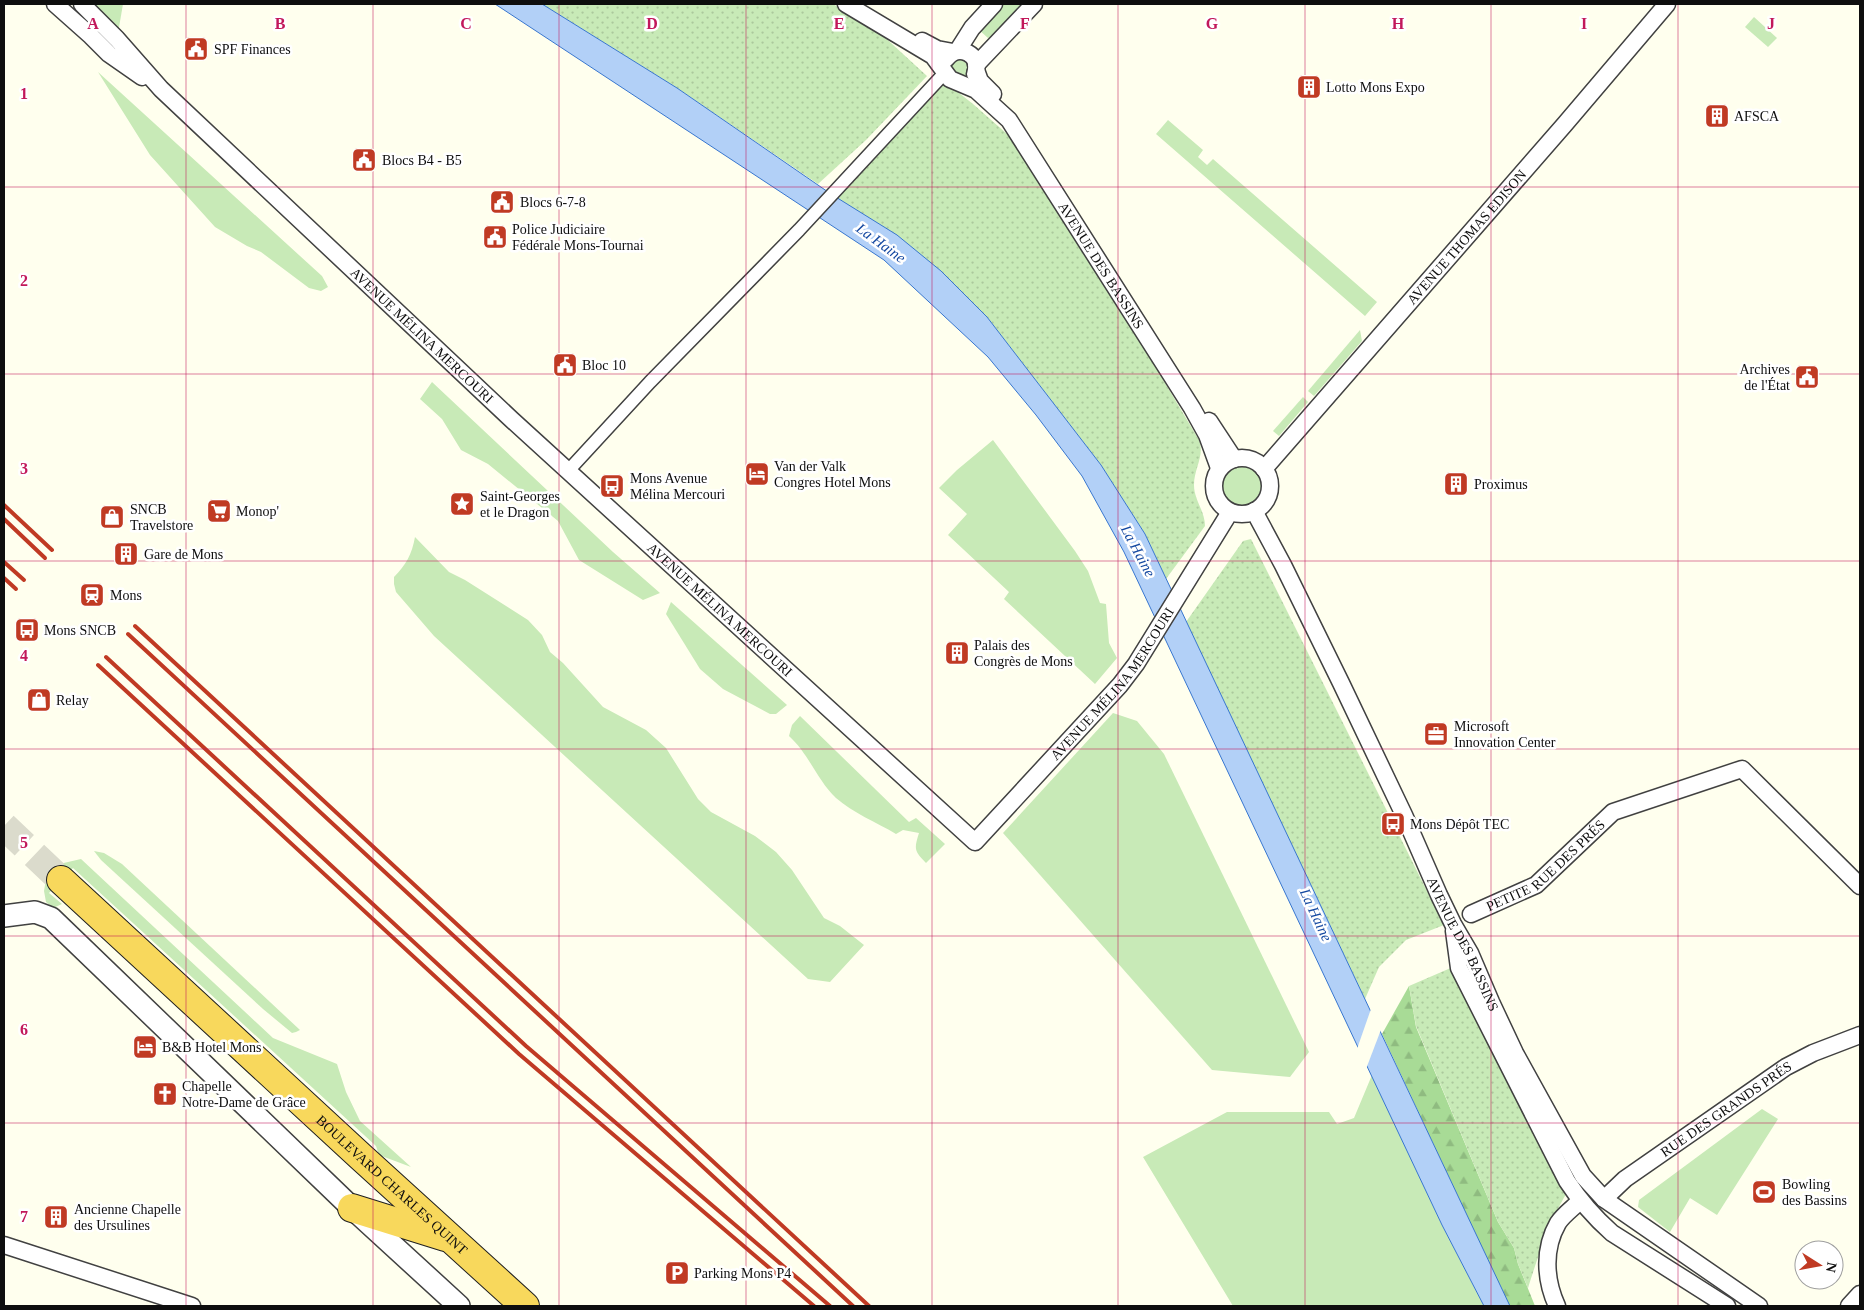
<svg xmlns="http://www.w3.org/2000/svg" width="1864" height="1310" viewBox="0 0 1864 1310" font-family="'Times New Roman',serif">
	<defs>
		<pattern id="forest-firs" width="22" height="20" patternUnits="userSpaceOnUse" patternTransform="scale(1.25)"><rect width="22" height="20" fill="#a8db96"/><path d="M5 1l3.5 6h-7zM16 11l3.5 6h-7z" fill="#8fbb80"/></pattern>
		<pattern id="park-dots" width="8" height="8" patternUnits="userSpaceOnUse" patternTransform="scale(1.25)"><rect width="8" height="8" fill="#c8eab7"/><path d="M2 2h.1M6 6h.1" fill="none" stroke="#abc89c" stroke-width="1.8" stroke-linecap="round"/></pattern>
	</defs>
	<rect width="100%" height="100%" fill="#ffe"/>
	<g fill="#c8eab7">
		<polygon points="82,4 123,4 117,39"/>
		<polygon points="1000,4 1024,4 992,37 988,38 978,29"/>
		<polygon points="1754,17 1777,38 1768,47 1745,27"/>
		<polygon points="968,58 970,74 964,78 956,78 949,63 951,60"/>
		<polygon points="98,72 322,276 328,287 321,291 309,288 261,252 247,246 215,227 150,155"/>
		<polygon points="1168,120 1203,150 1198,157 1207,165 1213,159 1377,302 1365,316 1156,134"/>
		<polygon points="1360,330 1362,341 1314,396 1308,391"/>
		<polygon points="432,382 613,552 660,593 643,600 579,560 558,521 488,464 461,450 442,419 420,399"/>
		<polygon points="1303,397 1308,402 1279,436 1273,431"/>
		<polygon points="993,440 1075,551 1088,571 1100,603 1106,604 1109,643 1117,658 1095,684 1004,599 1009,592 948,535 967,514 939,488 957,470"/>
		<circle cx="1243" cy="485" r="23"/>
		<path d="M415,537l34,35 16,8 63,40 14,15 8,17 13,11 40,44 43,23 20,18 32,51 13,13 44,24 21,16 16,18 32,48 16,8 24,19 -34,37 -22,-3 -374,-343 -38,-44 -2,-8v-7c12,-12 18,-23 21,-40z"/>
		<polygon points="671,602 787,705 776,714 770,714 723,689 700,669 666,614"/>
		<polygon points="1113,713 1137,721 1164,754 1309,1052 1290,1077 1212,1070 1003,833"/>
		<path d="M800,716l109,106 7,-4 29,26 -19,19c-12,-12 -12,-14 -7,-30l-16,-3 -7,4c-20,-12 -43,-21 -60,-36 -19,-18 -27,-44 -47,-62l3,-11z"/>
		<polygon points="94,851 104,853 122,864 300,1030 296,1032 292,1033 263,1009 101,860"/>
		<polygon points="81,859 273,1038 337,1064 346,1092 360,1121 411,1167 379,1155 376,1146 73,868 49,893 62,904 53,908 46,902 44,891 47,873 55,865"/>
		<polygon points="1372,1075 1442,1225 1484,1306 1233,1306 1143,1157 1227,1112 1329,1112 1337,1124 1354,1118"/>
		<polygon points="1762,1109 1778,1119 1717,1215 1690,1198 1670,1232 1638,1207 1639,1200"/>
	</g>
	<polygon fill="url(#forest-firs)" points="1409,986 1416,1027 1498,1222 1514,1248 1518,1264 1535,1306 1509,1306 1382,1034"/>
	<g fill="url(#park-dots)">
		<polygon points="542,4 833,4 879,32 927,76 866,140 818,184 677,88"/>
		<path d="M940,78l33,26 42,37 87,136 97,163c6,16 -5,28 -5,45 0,15 11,26 11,41l-39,53 -21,-45 -44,-69 -114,-148 -46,-46 -110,-77z"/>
		<polygon points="1251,539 1444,925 1406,940 1379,967 1365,999 1186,622 1243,541"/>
		<path d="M1453,967l75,157 38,70c-17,29 -28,62 -38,94l-10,-24 -4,-16 -16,-26 -82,-196 -7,-40z"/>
	</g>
	<polygon fill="#b2d0f7" stroke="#3876cf" points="495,4 542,4 677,88 831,194 897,235 941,271 987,317 1101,465 1145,534 1510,1306 1484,1306 1442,1225 1124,552 1082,476 1036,415 988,357 884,260"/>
	<polygon fill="#ffe" points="1372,1006 1382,1027 1366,1069 1357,1049"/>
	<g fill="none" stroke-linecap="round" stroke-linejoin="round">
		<polyline stroke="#dbdbcc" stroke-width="28" stroke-dasharray="28 14" stroke-linecap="butt" points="4,826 61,880"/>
		<defs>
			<polyline id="pedestrian" points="568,471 650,382 799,230 940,78"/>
			<g id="minor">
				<polyline points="55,4 91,36 109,54 142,77"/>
				<path id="s1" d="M82,4l35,35 44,50 350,330 464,423 145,-157 16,-21 94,-152"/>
				<path id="s2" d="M846,4l87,52 17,23 26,11 33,30 183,288 15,27 12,33"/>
				<polyline points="922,41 937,49 953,52"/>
				<polyline points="958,50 972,28 994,4"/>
				<path d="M946,59c12,-17 37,-4 29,15"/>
				<polyline points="976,65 1034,4"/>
				<polyline points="976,70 980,81 993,94"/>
				<polyline points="1209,421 1234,459"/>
				<circle cx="1242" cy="486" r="28"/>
				<path id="s3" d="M1264,469l301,-345 102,-120"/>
				<path id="s4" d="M1254,511l29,54 58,118 63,132 35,80 14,29 17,29 21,49 24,51 68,123 21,23 155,107"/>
				<path id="s5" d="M1471,914l65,-29 77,-73 129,-43 118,117"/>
				<path d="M1454,931l5,37 108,213c13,20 27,36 45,52l115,73"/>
				<path id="s6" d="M1604,1199l21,-20 161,-112 27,-14 47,-18"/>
				<polyline points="4,1245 192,1306"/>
				<path d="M1557,1306c-12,-26 -14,-57 1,-83 5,-8 15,-15 22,-22"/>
				<polyline points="1849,1306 1860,1294"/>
			</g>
			<polyline id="tertiary" points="4,916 35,912 51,918 352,1208 459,1306"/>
			<g id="trunk">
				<path id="s7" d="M61,880l299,276 165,150"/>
				<polyline points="352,1208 445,1237"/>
			</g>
		</defs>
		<use href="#pedestrian" stroke="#414141" stroke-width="15"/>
		<use href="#minor" stroke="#414141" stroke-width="19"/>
		<use href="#tertiary" stroke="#414141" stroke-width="24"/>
		<use href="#trunk" stroke="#1f1f1f" stroke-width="30"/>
		<use href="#pedestrian" stroke="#fff" stroke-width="12"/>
		<use href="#minor" stroke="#fff" stroke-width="16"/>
		<use href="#tertiary" stroke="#fff" stroke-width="21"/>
		<use href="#trunk" stroke="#f8d85c" stroke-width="28"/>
		<g stroke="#c03a23" stroke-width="4">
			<polyline points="4,505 52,550"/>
			<polyline points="4,519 45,558"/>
			<polyline points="4,562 24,580"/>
			<polyline points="4,578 16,589"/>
			<polyline points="135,626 869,1306"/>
			<polyline points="128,634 853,1306"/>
			<polyline points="106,657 526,1046 830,1306"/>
			<polyline points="98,665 519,1054 814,1306"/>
		</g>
	</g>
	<path fill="none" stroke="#c2185b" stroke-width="1" stroke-opacity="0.55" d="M186,4v1302M373,4v1302M559,4v1302M746,4v1302M932,4v1302M1118,4v1302M1305,4v1302M1491,4v1302M1678,4v1302M4,187h1856M4,374h1856M4,561h1856M4,749h1856M4,936h1856M4,1123h1856"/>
	<defs>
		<symbol id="civic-square" viewBox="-11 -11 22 22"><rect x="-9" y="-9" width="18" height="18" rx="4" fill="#c03a23" stroke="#fff"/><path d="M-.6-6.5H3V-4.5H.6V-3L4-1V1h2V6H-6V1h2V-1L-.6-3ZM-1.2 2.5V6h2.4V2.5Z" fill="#fff"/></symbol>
		<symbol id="building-square" viewBox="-11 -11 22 22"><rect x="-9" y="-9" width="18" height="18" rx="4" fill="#c03a23" stroke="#fff"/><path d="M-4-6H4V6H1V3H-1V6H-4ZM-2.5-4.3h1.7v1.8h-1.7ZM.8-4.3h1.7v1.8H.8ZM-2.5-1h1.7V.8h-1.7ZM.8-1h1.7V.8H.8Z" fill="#fff"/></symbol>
		<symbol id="hotel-square" viewBox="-11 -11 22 22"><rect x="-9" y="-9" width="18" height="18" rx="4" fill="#c03a23" stroke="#fff"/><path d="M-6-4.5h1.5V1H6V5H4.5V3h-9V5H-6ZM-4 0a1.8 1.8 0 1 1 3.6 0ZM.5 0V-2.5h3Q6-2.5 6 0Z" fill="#fff"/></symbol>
		<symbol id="bus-square" viewBox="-11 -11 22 22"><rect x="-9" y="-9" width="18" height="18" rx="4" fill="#c03a23" stroke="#fff"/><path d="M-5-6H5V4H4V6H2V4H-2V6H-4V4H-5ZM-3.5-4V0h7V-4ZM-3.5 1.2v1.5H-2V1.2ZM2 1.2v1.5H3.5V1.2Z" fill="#fff"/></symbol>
		<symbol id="sight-square" viewBox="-11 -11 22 22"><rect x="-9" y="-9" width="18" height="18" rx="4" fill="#c03a23" stroke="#fff"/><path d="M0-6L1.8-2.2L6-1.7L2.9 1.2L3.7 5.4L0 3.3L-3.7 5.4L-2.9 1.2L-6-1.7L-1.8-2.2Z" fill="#fff"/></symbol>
		<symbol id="supermarket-square" viewBox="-11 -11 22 22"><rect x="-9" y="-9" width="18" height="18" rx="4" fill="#c03a23" stroke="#fff"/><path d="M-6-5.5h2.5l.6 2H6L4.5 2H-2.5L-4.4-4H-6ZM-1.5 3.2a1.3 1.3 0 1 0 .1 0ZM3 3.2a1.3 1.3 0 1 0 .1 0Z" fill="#fff"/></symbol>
		<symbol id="shop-square" viewBox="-11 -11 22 22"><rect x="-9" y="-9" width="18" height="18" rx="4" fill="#c03a23" stroke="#fff"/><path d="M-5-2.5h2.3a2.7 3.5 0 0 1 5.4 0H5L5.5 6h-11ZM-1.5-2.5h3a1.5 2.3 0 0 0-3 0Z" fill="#fff"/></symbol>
		<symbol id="station-square" viewBox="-11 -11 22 22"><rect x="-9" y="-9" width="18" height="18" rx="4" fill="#c03a23" stroke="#fff"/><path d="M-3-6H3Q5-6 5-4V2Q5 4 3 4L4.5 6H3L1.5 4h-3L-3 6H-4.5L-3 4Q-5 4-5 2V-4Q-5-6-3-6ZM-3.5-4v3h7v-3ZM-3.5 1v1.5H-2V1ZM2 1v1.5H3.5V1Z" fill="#fff"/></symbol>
		<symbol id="office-square" viewBox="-11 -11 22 22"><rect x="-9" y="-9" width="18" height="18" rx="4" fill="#c03a23" stroke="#fff"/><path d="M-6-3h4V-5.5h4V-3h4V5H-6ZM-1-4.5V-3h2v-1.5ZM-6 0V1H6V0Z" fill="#fff"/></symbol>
		<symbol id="church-square" viewBox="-11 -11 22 22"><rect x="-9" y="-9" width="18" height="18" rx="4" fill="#c03a23" stroke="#fff"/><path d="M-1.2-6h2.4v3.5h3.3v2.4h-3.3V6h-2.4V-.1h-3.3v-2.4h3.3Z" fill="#fff"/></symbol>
		<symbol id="stadium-square" viewBox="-11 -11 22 22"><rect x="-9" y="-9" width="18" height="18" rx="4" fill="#c03a23" stroke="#fff"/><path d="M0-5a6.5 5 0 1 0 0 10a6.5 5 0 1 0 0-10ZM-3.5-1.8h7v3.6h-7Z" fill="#fff"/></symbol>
		<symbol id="parking-square" viewBox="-11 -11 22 22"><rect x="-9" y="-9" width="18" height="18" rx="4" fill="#c03a23" stroke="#fff"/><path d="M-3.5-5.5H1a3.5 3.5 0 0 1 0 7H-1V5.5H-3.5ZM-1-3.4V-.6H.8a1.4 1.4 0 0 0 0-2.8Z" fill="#fff"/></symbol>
	</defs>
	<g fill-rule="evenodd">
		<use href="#civic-square" x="182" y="35" width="28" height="28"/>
		<use href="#building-square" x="1295" y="73" width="28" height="28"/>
		<use href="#building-square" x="1703" y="102" width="28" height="28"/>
		<use href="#civic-square" x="350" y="146" width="28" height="28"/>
		<use href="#civic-square" x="488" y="188" width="28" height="28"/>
		<use href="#civic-square" x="481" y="223" width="28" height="28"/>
		<use href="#civic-square" x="551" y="351" width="28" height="28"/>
		<use href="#civic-square" x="1793" y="363" width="28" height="28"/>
		<use href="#hotel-square" x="743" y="460" width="28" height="28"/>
		<use href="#building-square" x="1442" y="470" width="28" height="28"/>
		<use href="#bus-square" x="598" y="472" width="28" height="28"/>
		<use href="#sight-square" x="448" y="490" width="28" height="28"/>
		<use href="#supermarket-square" x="205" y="497" width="28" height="28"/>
		<use href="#shop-square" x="98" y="503" width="28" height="28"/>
		<use href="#building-square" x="112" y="540" width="28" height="28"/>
		<use href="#station-square" x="78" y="581" width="28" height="28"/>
		<use href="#bus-square" x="13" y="616" width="28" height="28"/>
		<use href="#building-square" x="943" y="639" width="28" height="28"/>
		<use href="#shop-square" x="25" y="686" width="28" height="28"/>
		<use href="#office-square" x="1422" y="720" width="28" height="28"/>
		<use href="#bus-square" x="1379" y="810" width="28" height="28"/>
		<use href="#hotel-square" x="131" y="1033" width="28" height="28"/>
		<use href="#church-square" x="151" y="1080" width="28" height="28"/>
		<use href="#stadium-square" x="1750" y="1178" width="28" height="28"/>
		<use href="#building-square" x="42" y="1203" width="28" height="28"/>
		<use href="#parking-square" x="663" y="1259" width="28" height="28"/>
	</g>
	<g text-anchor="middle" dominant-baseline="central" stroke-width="5" stroke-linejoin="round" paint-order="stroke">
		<g font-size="14" fill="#0e0e0e" stroke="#fff" text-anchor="start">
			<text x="214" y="49">SPF Finances</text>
			<text x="1326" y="87">Lotto Mons Expo</text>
			<text x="1734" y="116">AFSCA</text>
			<text x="382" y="160">Blocs B4 - B5</text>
			<text x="520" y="202">Blocs 6-7-8</text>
			<text x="512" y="229">Police Judiciaire<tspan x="512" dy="16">Fédérale Mons-Tournai</tspan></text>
			<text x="582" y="365">Bloc 10</text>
			<text x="1790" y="369" text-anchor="end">Archives<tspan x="1790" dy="16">de l'État</tspan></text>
			<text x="774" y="466">Van der Valk<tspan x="774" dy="16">Congres Hotel Mons</tspan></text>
			<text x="630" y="478">Mons Avenue<tspan x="630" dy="16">Mélina Mercouri</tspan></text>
			<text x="1474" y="484">Proximus</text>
			<text x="480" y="496">Saint-Georges<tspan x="480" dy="16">et le Dragon</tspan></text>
			<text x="130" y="509">SNCB<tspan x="130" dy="16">Travelstore</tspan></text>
			<text x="236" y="511">Monop'</text>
			<text x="144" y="554">Gare de Mons</text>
			<text x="110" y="595">Mons</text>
			<text x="44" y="630">Mons SNCB</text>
			<text x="974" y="645">Palais des<tspan x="974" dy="16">Congrès de Mons</tspan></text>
			<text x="56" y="700">Relay</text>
			<text x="1454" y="726">Microsoft<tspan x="1454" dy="16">Innovation Center</tspan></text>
			<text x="1410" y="824">Mons Dépôt TEC</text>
			<text x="162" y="1047">B&amp;B Hotel Mons</text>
			<text x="182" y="1086">Chapelle<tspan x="182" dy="16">Notre-Dame de Grâce</tspan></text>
			<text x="1782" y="1184">Bowling<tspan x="1782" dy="16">des Bassins</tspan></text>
			<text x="74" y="1209">Ancienne Chapelle<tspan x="74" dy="16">des Ursulines</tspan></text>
			<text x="694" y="1273">Parking Mons P4</text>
		</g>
		<g font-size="14" fill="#0e0e0e" stroke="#fff">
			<text stroke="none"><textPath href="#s3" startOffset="308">AVENUE THOMAS EDISON</textPath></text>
			<text stroke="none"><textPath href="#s2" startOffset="375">AVENUE DES BASSINS</textPath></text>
			<text stroke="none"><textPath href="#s1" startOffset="475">AVENUE MÉLINA MERCOURI</textPath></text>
			<text stroke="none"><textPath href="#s1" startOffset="880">AVENUE MÉLINA MERCOURI</textPath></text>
			<text stroke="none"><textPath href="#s1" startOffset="1435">AVENUE MÉLINA MERCOURI</textPath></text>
			<text stroke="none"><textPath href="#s5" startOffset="90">PETITE RUE DES PRÉS</textPath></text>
			<text stroke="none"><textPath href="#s4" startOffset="481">AVENUE DES BASSINS</textPath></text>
			<text stroke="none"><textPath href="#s6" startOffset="152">RUE DES GRANDS PRÉS</textPath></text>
			<text stroke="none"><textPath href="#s7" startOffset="450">BOULEVARD CHARLES QUINT</textPath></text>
		</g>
		<g font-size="15" font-style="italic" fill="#1549a1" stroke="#fff">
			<text transform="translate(881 243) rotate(36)">La Haine</text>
			<text transform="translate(1138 551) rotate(62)">La Haine</text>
			<text transform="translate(1316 915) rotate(65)">La Haine</text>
		</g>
	</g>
	<g font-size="16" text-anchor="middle" font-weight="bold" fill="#c2185b" stroke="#fff" stroke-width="5" stroke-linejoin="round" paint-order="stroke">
		<text x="93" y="29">A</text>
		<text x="280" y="29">B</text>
		<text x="466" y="29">C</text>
		<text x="652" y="29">D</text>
		<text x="839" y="29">E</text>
		<text x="1025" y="29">F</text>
		<text x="1212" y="29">G</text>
		<text x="1398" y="29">H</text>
		<text x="1584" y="29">I</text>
		<text x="1771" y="29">J</text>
		<text x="24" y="99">1</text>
		<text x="24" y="286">2</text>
		<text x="24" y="474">3</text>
		<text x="24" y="661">4</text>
		<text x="24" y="848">5</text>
		<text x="24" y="1035">6</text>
		<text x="24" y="1222">7</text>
	</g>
	<rect width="1864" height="1310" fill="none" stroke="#0e0e0e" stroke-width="10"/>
	<g transform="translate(1819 1265) rotate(101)"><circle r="24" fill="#ffffff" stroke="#9f9f9f"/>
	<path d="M0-4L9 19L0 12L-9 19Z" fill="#c03a23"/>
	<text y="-8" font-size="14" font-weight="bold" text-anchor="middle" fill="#0e0e0e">N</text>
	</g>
</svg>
